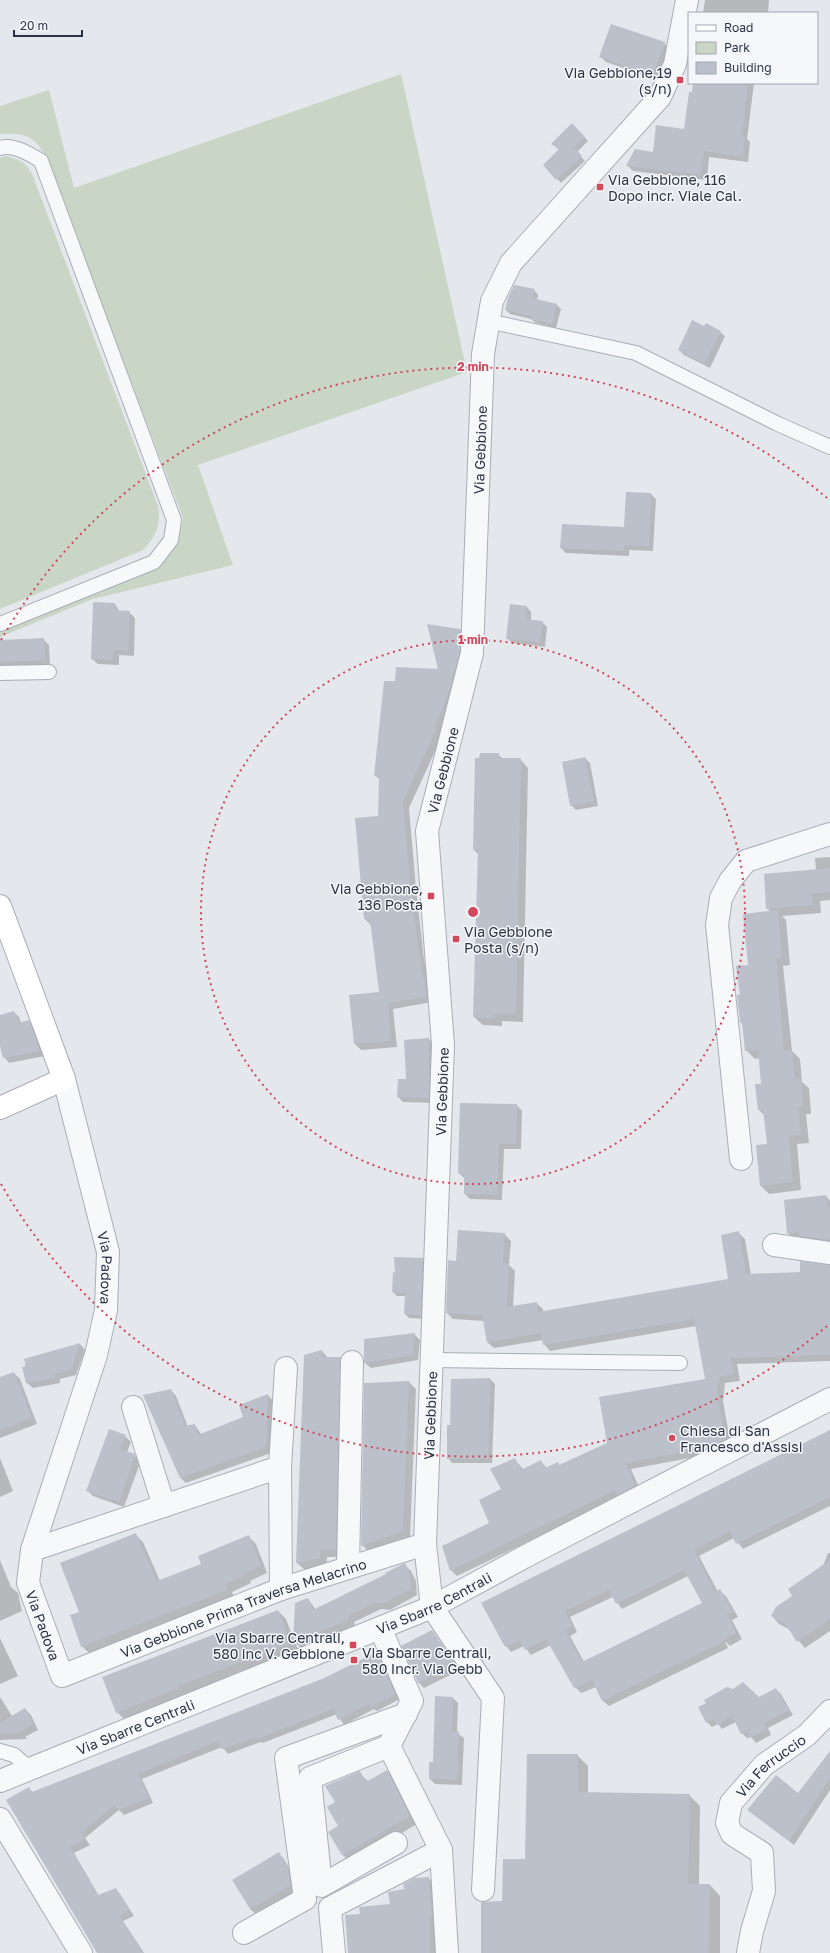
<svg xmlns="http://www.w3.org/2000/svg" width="830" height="1953" viewBox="0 0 830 1953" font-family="'Golos Text',sans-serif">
	<rect width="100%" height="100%" fill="#e4e7ec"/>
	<g fill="#c9d6c5">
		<path d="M401,74l66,298 -269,93 35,100 -140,34 -93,38v-8l177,-85 6,-26 -136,-358c-12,-25 -21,-27 -47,-26v-28l49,-16 25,98z"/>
		<path d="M6,156c13,3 20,6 26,18l126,332c3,19 -2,30 -15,44l-143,59v-451z"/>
	</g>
	<g fill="#0003" fill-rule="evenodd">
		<polygon points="705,0 769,0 768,13 703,13"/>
		<polygon points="664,43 670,49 659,80 606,62 600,56"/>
		<polygon points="694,83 754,83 747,139 750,142 748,162 709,157 707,180 633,171 627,165 654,153 685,130"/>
		<polygon points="572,124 588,141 577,152 585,161 561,183 545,165 559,150 553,144"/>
		<polygon points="534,290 538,295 537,300 557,305 561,309 556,328 536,323 531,319 510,314 506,310"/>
		<polygon points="705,327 720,332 725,336 710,368 684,355 679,350"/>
		<polygon points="651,494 656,499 653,551 629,550 629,556 566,553 561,548 625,528"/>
		<polygon points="115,604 120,612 129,612 135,618 134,656 119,655 119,665 98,664 92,659"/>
		<polygon points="527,607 531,612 531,621 542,622 547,627 545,647 512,643 507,638"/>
		<polygon points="460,629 466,636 443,734 409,808 416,888 424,959 432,1002 393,1009 397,1047 361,1050 355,1044 380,993 371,925 365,919 379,817 380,780 375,775 396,682 440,670"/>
		<polygon points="43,639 49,645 50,665 0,666 0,641"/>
		<polygon points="498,754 503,759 520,759 528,768 523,1022 502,1021 502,1026 483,1025 474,1017 479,855 474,850 480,759"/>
		<polygon points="585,758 590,763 598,806 576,810 571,805"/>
		<polygon points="830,857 830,900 820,901 821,913 782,916 786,920 790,965 783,966 792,1051 800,1059 802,1082 809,1088 811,1114 806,1114 809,1143 797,1144 801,1190 769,1194 760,1185 768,1145 765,1116 759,1110 762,1085 760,1058 755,1059 746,1050 744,1025 740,1022 741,996 749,965 771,912 767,908 816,870 815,858"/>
		<polygon points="14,1012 19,1017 21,1023 28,1021 34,1026 45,1056 9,1063 4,1057 0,1042 0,1016"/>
		<polygon points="429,1039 434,1045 434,1103 403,1102 398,1097"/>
		<polygon points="517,1105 522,1111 521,1149 504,1149 502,1200 470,1199 465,1194 465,1179 459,1173"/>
		<polygon points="826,1196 830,1201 830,1247 796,1241 788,1233"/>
		<polygon points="738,1232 745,1239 751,1275 801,1273 830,1266 830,1361 737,1364 740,1381 725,1383 723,1401 731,1446 717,1453 631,1469 641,1492 621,1497 457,1576 451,1570 490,1524 514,1459 524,1470 541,1462 547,1468 558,1463 560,1466 608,1444 706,1380 696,1326 550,1351 544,1344 543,1340 494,1348 487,1342 484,1321 453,1319 447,1313 457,1262 504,1234 511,1241 509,1265 515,1271 513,1307 536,1303 543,1309 543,1312 729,1280"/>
		<polygon points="422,1259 426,1263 424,1319 409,1318 405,1314 406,1296 397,1296 393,1292 396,1274"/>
		<polygon points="414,1334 420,1340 418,1360 371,1368 365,1363"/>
		<polygon points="80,1344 85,1350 76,1375 60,1379 60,1383 33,1388 27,1383 25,1360"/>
		<polygon points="322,1351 328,1358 340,1358 348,1365 343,1557 327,1557 327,1565 305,1570 297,1563 305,1355"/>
		<polygon points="14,1373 20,1379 37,1424 0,1438 0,1378"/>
		<polygon points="490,1379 495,1384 492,1463 452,1463 448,1458 451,1426"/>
		<polygon points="409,1382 416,1389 410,1538 369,1552 362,1545"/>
		<polygon points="171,1390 176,1396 188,1427 195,1425 201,1434 244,1418 268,1395 273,1401 271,1453 186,1483 181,1478 144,1396"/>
		<path d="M830,1430v76l-87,43 -9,-11 -35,18 19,36 2,-1 6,5 12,21 -6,3 10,19 -12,7 -5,-5 3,7 -119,58 -6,-5 -7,-14 -15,6 -6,-6 -24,-42 -20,10 -7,-9 -13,6 -5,-6zM688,1576l15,27 -119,59 -14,-26 7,-4 -7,-15 43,-20 9,12z"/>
		<polygon points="125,1436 131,1442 127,1452 134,1455 140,1463 124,1507 93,1496 87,1490"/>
		<polygon points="0,1458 13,1491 0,1497"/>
		<polygon points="136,1535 143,1542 160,1581 203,1565 248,1536 256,1544 267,1573 250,1581 251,1583 232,1592 234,1597 89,1653 82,1646 80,1612"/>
		<polygon points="828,1553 830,1553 830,1631 805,1648 790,1630 779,1624 772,1616 823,1566"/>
		<polygon points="0,1560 11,1587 18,1593 22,1611 0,1621"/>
		<polygon points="405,1565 411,1571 416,1581 417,1595 390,1610 381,1609 354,1622 355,1626 301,1648 295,1642 299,1651 186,1694 187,1697 125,1720 117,1712 278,1611 286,1619 294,1640 308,1599 316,1610"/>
		<polygon points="432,1631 460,1670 424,1688 418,1682"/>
		<polygon points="0,1638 18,1676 0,1684"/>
		<polygon points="377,1654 382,1659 400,1699 377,1711 374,1709 344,1725 337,1714 263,1743 261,1742 228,1754 222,1747 142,1779 153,1803 124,1815 119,1810 85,1838 90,1845 74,1853 99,1896 115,1889 120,1894 134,1916 123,1921 144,1953 99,1953 29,1789 33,1792 322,1680"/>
		<polygon points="733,1690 759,1698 776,1690 781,1694 793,1715 768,1728 771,1735 756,1743 751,1737 747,1738 742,1733 736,1722 722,1729 718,1724 712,1727 707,1722 700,1708"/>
		<polygon points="0,1697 12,1716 25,1709 31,1715 38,1730 25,1737 27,1739 0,1740"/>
		<polygon points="453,1698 458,1703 457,1733 464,1738 462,1785 435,1784 430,1779"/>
		<polygon points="830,1752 830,1790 794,1845 748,1810 798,1795"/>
		<polygon points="577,1755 588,1766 588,1793 689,1795 700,1806 699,1885 710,1885 720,1896 720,1953 482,1953 503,1902"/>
		<polygon points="387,1771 395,1779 417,1824 351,1863 342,1854 336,1802 359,1773 368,1781"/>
		<polygon points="278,1853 284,1859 293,1875 296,1891 256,1914 250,1909"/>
		<polygon points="428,1878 437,1886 439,1953 349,1953 361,1914 391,1905 405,1890"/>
	</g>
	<g fill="#bbc0ca" fill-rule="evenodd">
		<polygon points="611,24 665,42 653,76 599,57"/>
		<polygon points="693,83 735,83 748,85 742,135 745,136 743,157 704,151 701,175 626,166 635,149 653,152 656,125 684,129 689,92 692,92"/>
		<polygon points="572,123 585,137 574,147 582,156 556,180 543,165 559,149 551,144"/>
		<polygon points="514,285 535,289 532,298 557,304 552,324 530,319 531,316 505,310 508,298"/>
		<polygon points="692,320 704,326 706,323 721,331 705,364 678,350"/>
		<polygon points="626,492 651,493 649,546 624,545 624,551 560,548 562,524 624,527"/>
		<polygon points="93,602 115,603 115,610 130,611 128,651 114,650 113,660 91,659"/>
		<polygon points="510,604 527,606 526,619 543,621 540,642 506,639"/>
		<polygon points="427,624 460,629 460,651 449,693 435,726 437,727 403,802 410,881 419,952 427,997 388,1003 391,1041 354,1044 349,995 379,992 370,919 364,919 355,818 378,816 379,776 374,776 384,681 395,681 396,667 438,669"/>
		<polygon points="44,638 45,660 0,662 0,640"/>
		<polygon points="480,753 499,753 499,758 521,758 516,1014 494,1014 494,1018 473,1017 478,850 473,850 475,758 479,758"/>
		<polygon points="585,757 594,801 570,806 562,762"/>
		<polygon points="830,868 830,892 812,893 813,905 766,909 764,874"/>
		<polygon points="778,910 782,957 776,958 784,1051 792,1050 795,1079 801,1079 803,1106 798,1106 801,1135 789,1136 793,1182 760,1186 756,1145 767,1144 763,1110 758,1110 755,1084 761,1084 758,1050 745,1051 742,1022 740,1022 737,995 740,995 736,966 748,965 743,914"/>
		<polygon points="14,1011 19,1023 29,1020 40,1051 3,1058 0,1046 0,1015"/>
		<polygon points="429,1038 429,1098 397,1097 398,1079 406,1079 404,1040"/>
		<polygon points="460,1103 517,1104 516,1144 499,1144 497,1195 464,1194 464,1174 458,1173"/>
		<polygon points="826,1195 828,1208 830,1207 830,1240 799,1236 799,1232 787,1234 784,1200"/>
		<polygon points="458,1230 505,1233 503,1263 509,1263 507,1307 537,1302 538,1312 728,1279 721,1235 739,1231 746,1274 800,1272 800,1261 830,1265 830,1355 731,1358 734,1374 719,1377 717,1394 725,1439 710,1447 626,1463 635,1486 617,1495 615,1490 450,1571 442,1546 489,1523 479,1500 501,1489 490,1469 515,1458 521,1470 541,1460 545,1468 558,1462 559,1465 607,1443 599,1397 705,1379 694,1319 543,1345 541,1333 487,1342 482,1315 446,1313 448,1260 456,1261"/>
		<polygon points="394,1257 423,1258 421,1315 404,1314 405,1293 392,1292 393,1272 395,1273"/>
		<polygon points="415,1333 413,1355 364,1363 364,1339"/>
		<polygon points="80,1343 71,1370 55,1374 55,1378 26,1383 22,1367 26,1366 24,1359"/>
		<polygon points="322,1350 322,1357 341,1357 336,1550 320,1550 320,1558 296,1563 304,1355"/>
		<polygon points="14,1372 32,1418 0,1430 0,1377"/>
		<polygon points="490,1378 488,1459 447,1459 447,1425 450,1425 451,1379"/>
		<polygon points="409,1381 403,1531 361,1546 364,1383"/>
		<polygon points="171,1389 185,1426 195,1424 198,1435 243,1417 239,1405 268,1394 266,1447 180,1478 143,1395"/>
		<polygon points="109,1429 126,1435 120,1449 135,1454 135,1456 119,1502 86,1491"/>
		<path d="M830,1430v67l-94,47 -6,-13 -36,19 21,42 5,-3 13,22 -6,3 9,19 -13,7 -7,-11 7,13 -121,59 -10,-21 -18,8 -28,-49 -21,11 -5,-10 -15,7 -24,-44zM684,1570l18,33 -120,59 -17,-32 7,-4 -7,-15 44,-21 7,14z"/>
		<polygon points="136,1533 157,1581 201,1564 198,1556 249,1535 261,1566 243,1574 244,1576 225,1584 227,1590 81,1647 70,1615 79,1612 60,1563"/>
		<polygon points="830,1560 830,1619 797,1642 786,1625 771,1616 776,1607 792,1596 788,1589"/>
		<polygon points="405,1563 410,1574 411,1589 383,1604 374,1603 348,1616 349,1620 293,1642 295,1603 308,1598 313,1610 386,1574 385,1573"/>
		<polygon points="278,1610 291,1643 178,1686 179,1688 116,1713 102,1677"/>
		<polygon points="432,1630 456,1665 418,1683 401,1646"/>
		<polygon points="377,1652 395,1694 371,1707 369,1704 338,1720 333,1709 257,1739 256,1737 222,1749 218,1741 138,1774 149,1798 118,1810 115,1805 81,1833 85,1840 70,1847 98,1895 116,1888 130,1910 119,1916 144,1953 97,1953 6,1800 29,1787 32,1792 322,1679"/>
		<polygon points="743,1682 759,1697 776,1688 789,1710 764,1723 767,1729 750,1738 747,1732 741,1734 732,1716 717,1725 714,1719 706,1723 698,1707 706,1703 704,1700 727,1687 733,1689"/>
		<polygon points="435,1696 453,1697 452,1731 459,1732 457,1780 429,1779 429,1762 433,1762"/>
		<polygon points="25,1708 33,1724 15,1734 0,1734 0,1723"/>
		<polygon points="830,1751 830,1778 789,1841 747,1810 776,1775 798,1793"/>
		<polygon points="527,1754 578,1754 578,1792 690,1794 688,1884 710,1884 709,1953 481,1953 481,1902 502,1901 503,1859 525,1859"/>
		<polygon points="387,1770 410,1816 342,1855 328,1832 338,1826 327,1807 335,1802 325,1786 360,1771 366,1782"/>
		<polygon points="279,1852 288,1869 291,1885 250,1909 232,1880"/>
		<polygon points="429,1877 432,1915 430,1915 430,1953 348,1953 345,1915 360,1914 359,1907 390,1904 388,1892 404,1889 403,1884 414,1878"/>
	</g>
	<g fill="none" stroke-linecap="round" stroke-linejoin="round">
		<defs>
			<g id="service">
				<path d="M0,148c14,-4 30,6 41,13l133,359 -3,20 -17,22 -154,62"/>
				<polyline points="488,321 636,353 778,424 830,447"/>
				<polyline points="0,673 49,672"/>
				<polyline points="432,1360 680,1363"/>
				<polyline points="0,1751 14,1755 29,1768"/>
			</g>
			<g id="minor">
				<path id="s1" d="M64,1079l44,173 -2,58 -10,45 -64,195 -4,33 34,93 219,-87 144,-45"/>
				<polyline points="741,1159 717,925 721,898 730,881 746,861 830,834"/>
				<polyline points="774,1245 830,1253"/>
				<polyline points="133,1407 164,1506"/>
				<polyline points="32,1550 280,1467"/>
				<polyline points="348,1568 352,1362"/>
				<polyline points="281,1589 280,1467 286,1368"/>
				<polyline points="432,1607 493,1698 483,1890"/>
				<polyline points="380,1628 412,1701 389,1746 310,1778 321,1886 396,1843"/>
				<polyline points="389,1746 441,1850 447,1953"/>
				<polyline points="0,1819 81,1953"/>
				<polyline points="244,1933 305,1899 286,1758 406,1714"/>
				<polyline points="334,1953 330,1908 441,1850"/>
				<path id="s2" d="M748,1953l4,-22 12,-40 -2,-38 -30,-19 -5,-11 4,-20 33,-38 43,-30 23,-24"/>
			</g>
			<g id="tertiary">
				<path id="s3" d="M432,1607l-7,-63 18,-499 -16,-214 45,-178 11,-299 9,-53 19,-38 149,-166 15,-33 12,-64"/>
				<path id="s4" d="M0,1781l432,-174 96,-52 302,-156"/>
			</g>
			<polyline id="secondary" points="0,906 64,1079 0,1108"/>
		</defs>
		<use href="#service" stroke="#a9aeb7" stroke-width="16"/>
		<use href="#minor" stroke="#a9aeb7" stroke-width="24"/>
		<use href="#tertiary" stroke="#a9aeb7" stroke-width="24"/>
		<use href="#secondary" stroke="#a9aeb7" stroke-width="24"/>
		<use href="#service" stroke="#f7f8fa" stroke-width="14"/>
		<use href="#minor" stroke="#f7f8fa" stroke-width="22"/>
		<use href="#tertiary" stroke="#f7f8fa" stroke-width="22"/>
		<use href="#secondary" stroke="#fff" stroke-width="22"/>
	</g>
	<g fill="none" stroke="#d1495b" stroke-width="2" stroke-dasharray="2 4">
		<circle cx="473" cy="912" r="272"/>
		<path d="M827 1326A545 545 0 0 1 1 1184M1 640A545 545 0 0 1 827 498"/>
	</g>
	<g fill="#d1495b" stroke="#f4f6f9" stroke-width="1.5">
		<rect x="676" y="76" width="8" height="8" rx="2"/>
		<rect x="596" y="183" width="8" height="8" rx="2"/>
		<rect x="427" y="892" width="8" height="8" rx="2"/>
		<rect x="452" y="935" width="8" height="8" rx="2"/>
		<circle cx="672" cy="1438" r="4"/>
		<rect x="349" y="1641" width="8" height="8" rx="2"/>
		<rect x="350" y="1656" width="8" height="8" rx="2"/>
	</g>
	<g text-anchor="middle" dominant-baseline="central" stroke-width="3" stroke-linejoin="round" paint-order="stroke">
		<g font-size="14" fill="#2b3445" stroke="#f4f6f9" text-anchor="start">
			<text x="672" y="72" text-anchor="end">Via Gebbione,19<tspan x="672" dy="16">(s/n)</tspan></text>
			<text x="608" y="179">Via Gebbione, 116<tspan x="608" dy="16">Dopo incr. Viale Cal.</tspan></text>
			<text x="423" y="888" text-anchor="end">Via Gebbione,<tspan x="423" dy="16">136 Posta</tspan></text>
			<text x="464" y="931">Via Gebbione<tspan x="464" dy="16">Posta (s/n)</tspan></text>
			<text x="680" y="1430">Chiesa di San<tspan x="680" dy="16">Francesco d'Assisi</tspan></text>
			<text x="345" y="1637" text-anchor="end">Via Sbarre Centrali,<tspan x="345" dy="16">580 inc V. Gebbione</tspan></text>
			<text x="362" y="1652">Via Sbarre Centrali,<tspan x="362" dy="16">580 Incr. Via Gebb</tspan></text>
		</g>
		<g font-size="14" fill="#2b3445" stroke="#f4f6f9">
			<text stroke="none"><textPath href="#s3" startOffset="1164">Via Gebbione</textPath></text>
			<text stroke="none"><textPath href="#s3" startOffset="840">Via Gebbione</textPath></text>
			<text stroke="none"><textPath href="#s3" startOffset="516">Via Gebbione</textPath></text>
			<text stroke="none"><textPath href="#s1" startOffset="194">Via Padova</textPath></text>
			<text stroke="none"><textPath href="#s3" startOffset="192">Via Gebbione</textPath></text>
			<text stroke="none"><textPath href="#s4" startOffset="469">Via Sbarre Centrali</textPath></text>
			<text stroke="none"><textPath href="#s1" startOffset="814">Via Gebbione Prima Traversa Melacrino</textPath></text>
			<text stroke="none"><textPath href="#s1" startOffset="566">Via Padova</textPath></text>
			<text stroke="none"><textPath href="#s4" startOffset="146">Via Sbarre Centrali</textPath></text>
			<text stroke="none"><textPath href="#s2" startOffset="225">Via Ferruccio</textPath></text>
		</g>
	</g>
	<circle cx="473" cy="912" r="6" fill="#d1495b" stroke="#f4f6f9" stroke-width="2"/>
	<g font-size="12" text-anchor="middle" font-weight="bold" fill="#d1495b" stroke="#f4f6f9" stroke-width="3" stroke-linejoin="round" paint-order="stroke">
		<text x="473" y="371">2 min</text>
		<text x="473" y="644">1 min</text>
	</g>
	<rect x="688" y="12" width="130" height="72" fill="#f4f6f9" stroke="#a4a8b1"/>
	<rect x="696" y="25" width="20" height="6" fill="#ffffff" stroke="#a4a8b1"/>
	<text x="724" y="32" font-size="12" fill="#2b3445">Road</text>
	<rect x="696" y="42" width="20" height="12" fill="#c9d6c5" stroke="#a4a8b1"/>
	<text x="724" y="52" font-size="12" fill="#2b3445">Park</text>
	<rect x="696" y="62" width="20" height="12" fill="#bbc0ca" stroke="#a4a8b1"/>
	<text x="724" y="72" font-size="12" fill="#2b3445">Building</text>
	<path d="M14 30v6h68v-6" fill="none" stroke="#2b3445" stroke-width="2"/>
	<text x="20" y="30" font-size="12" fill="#2b3445" stroke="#f4f6f9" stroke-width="3" paint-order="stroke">20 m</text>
</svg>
